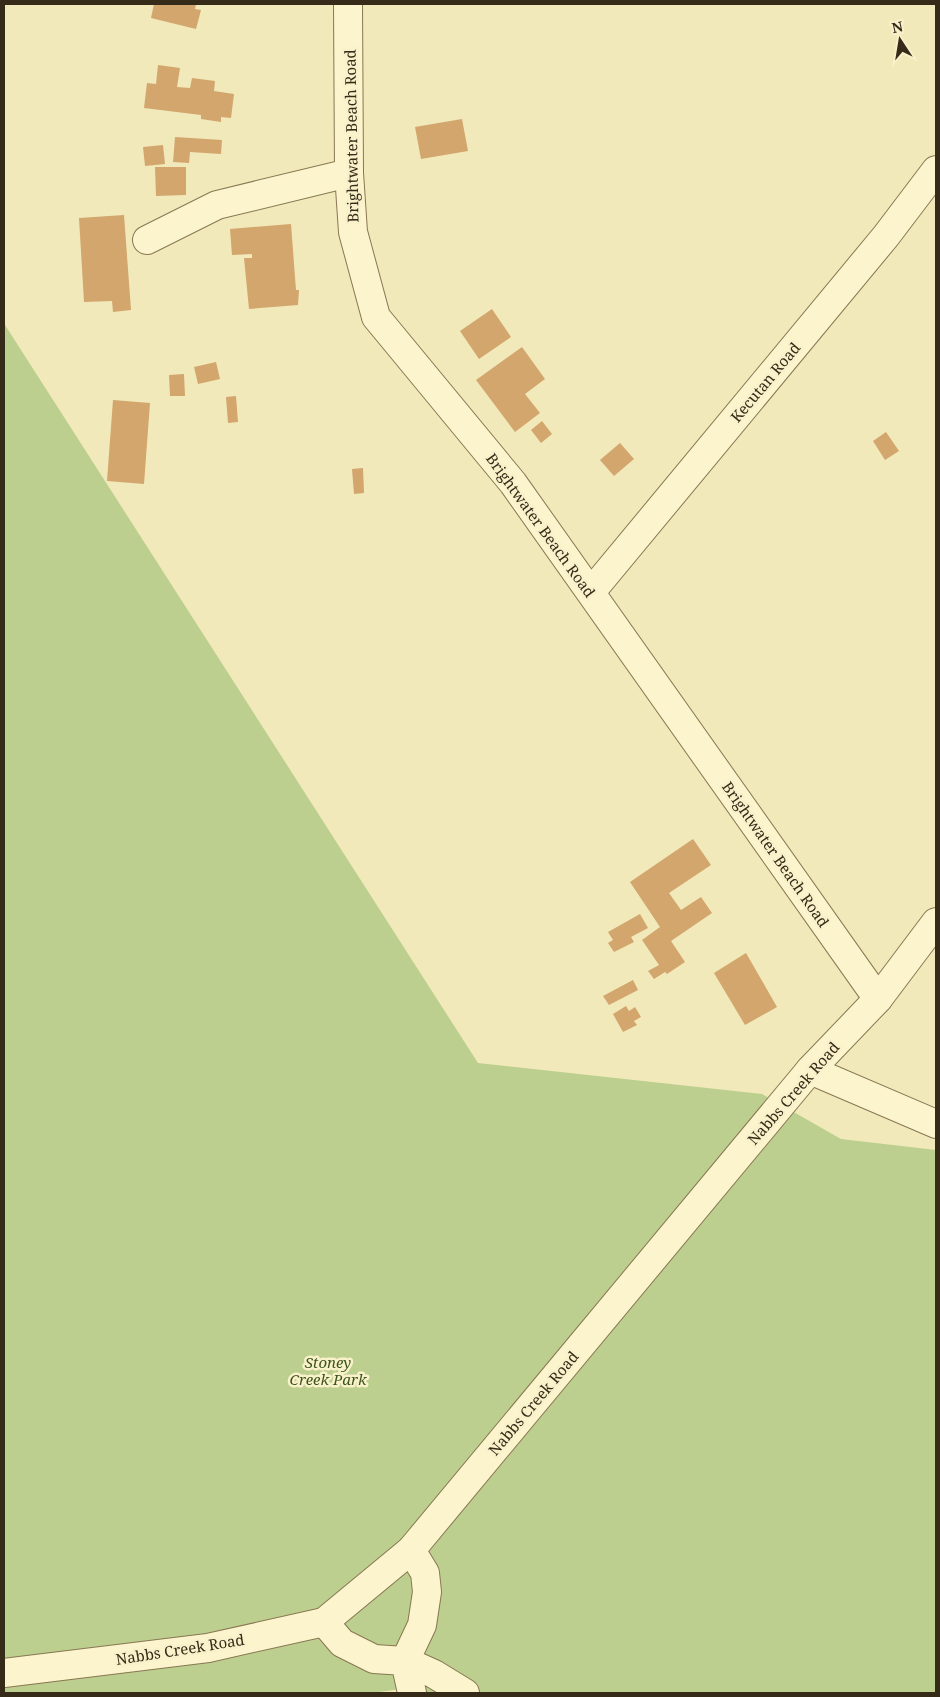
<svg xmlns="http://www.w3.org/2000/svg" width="940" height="1697" viewBox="0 0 940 1697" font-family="'Noto Serif',serif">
	<rect width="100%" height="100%" fill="#f1e9ba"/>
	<polygon fill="#bdcf8e" points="4,65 5,325 478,1063 762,1094 841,1139 936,1150 936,1693 427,1693 417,1687 371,1693 4,1693"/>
	<g fill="#d2a66c">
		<polygon points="154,4 196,4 195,9 201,10 196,29 151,18"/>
		<polygon points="158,65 180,68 177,87 190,88 192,78 215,81 214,91 234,94 231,118 221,117 221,122 201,119 201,115 144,108 147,83 156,84"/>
		<polygon points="462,119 468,151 421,159 415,127"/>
		<polygon points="175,137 222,140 221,154 190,152 189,163 173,162"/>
		<polygon points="163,145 165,164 145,166 143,147"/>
		<polygon points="155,167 186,167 186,195 156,196"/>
		<polygon points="124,215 131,310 113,312 112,301 84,302 79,218"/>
		<polygon points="291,224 296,290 299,290 298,305 249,309 244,258 252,258 252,254 232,255 230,229"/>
		<polygon points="492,309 511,337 479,359 460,331"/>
		<polygon points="522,347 545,379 525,394 540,413 515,432 476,380"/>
		<polygon points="216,362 220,379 198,384 194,367"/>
		<polygon points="184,374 185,396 170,396 169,375"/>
		<polygon points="236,396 238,422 228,423 226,397"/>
		<polygon points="113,400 150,403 144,484 107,481"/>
		<polygon points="542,421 552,434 541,443 531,430"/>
		<polygon points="886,432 899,451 885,460 873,441"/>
		<polygon points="620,443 634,459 614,476 600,460"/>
		<polygon points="363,468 364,493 354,494 352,469"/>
		<polygon points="693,839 711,865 669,893 681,910 701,897 712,913 671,941 685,962 667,974 665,972 654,979 648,971 659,965 642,940 660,927 630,882"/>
		<polygon points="640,914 648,928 631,937 634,942 614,952 608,943 613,940 608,932"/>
		<polygon points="746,953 777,1007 745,1025 714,973"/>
		<polygon points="633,980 638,990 609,1005 603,996"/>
		<polygon points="626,1006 629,1011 635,1007 641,1017 634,1021 637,1025 623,1032 613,1014"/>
	</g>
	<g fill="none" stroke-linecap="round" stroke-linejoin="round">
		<defs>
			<g id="minor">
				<polyline points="348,4 349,173 353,232 376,317 513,483 878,999"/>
				<polyline points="147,240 217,205 349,173"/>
				<polyline points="591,592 886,236 936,170"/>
				<polyline points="810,1070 936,1124"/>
				<polyline points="411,1550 425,1573 427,1592 422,1625 405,1661 434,1674 465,1693"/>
				<polyline points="324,1622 342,1643 374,1659 405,1661 412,1693"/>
				<polyline points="4,1673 208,1648 324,1622 411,1550 810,1070 878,999 936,922"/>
			</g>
		</defs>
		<use href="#minor" stroke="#887753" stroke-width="30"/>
		<use href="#minor" stroke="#fbf4cd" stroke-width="28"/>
	</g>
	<g text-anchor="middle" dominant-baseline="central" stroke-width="5" stroke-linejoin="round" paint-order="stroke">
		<g font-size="15" fill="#362b19" stroke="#f8f1ca">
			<text transform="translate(351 136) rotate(-91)">Brightwater Beach Road</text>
			<text transform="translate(765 382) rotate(-50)">Kecutan Road</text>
			<text transform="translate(541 525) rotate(54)">Brightwater Beach Road</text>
			<text transform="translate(776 854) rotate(55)">Brightwater Beach Road</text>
			<text transform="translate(793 1093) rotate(-49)">Nabbs Creek Road</text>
			<text transform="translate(533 1403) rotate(-50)">Nabbs Creek Road</text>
			<text transform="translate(180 1649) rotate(-9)">Nabbs Creek Road</text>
		</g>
		<g font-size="15" font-style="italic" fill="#3e541f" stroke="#f8f1ca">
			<text x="328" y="1362">Stoney<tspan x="328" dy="17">Creek Park</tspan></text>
		</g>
	</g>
	<rect width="940" height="1697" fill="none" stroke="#362b19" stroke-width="10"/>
	<g transform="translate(900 40) rotate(348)" stroke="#f8f1ca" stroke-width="4" paint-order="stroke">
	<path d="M0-4L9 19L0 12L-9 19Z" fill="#362b19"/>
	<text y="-8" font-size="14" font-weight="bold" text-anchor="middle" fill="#362b19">N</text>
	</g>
</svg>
